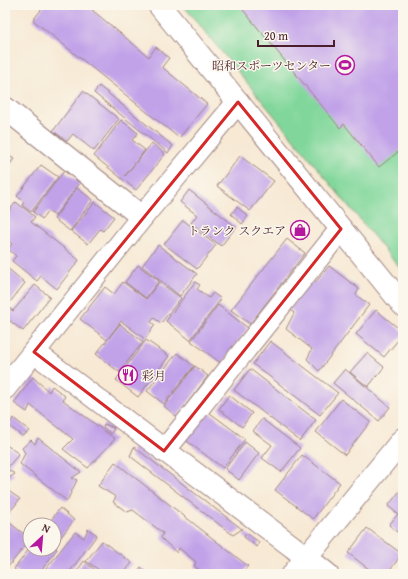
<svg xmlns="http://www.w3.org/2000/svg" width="408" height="579" viewBox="0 0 408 579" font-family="'Gentium Book Plus','Noto Serif JP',serif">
	<rect width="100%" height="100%" fill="#fbf7ec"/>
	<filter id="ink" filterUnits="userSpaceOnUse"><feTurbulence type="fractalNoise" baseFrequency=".025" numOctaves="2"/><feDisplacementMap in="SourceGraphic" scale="8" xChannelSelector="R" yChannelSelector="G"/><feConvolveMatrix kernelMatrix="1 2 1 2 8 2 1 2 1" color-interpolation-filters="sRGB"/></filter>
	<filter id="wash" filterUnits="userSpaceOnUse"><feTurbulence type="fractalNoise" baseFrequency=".012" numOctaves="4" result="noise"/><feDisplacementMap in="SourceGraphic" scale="16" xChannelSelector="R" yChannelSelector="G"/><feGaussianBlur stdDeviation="0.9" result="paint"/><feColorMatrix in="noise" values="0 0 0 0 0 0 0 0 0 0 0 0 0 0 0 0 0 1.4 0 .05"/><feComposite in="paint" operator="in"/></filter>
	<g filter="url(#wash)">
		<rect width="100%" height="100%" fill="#f7e9d4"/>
		<polygon fill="#81d79b" stroke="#667b63" points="183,5 403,5 403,272"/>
		<g id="blocks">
			<g fill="#c1a2e9">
				<polygon points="45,5 96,5 92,10 149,57 156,47 169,58 162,67 207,104 179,138 33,20"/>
				<polygon points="239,5 403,5 403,148 379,167 344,124 340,128"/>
				<polygon points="99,86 173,146 168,153 94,93"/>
				<polygon points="83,91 119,119 94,151 73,134 67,141 53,131"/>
				<polygon points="121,120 138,133 132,140 145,150 125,176 152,143 165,154 136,190 94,156"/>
				<polygon points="5,153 14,159 5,170"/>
				<polygon points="240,156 274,181 250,211 217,186"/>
				<polygon points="41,165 58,177 31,212 22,205 24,202 17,196"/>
				<polygon points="64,171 80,183 55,216 48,211 42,219 33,212"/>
				<polygon points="77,188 93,200 70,231 54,219"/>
				<polygon points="189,190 236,227 221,246 191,223 197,215 180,202"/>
				<polygon points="16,202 35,217 31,222 79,260 57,289 41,276 37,281 12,261 16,256 8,249 12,244 6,239 5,240 5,216"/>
				<polygon points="95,202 114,217 103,231 100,229 88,244 71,231"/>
				<polygon points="237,207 248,216 242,224 231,214"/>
				<polygon points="183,220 216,245 197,269 164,244"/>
				<polygon points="287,239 305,253 250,324 231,310"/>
				<polygon points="158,245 197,274 180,296 142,266"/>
				<polygon points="138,265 159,281 146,298 125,282"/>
				<polygon points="5,266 25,283 7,306 5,304"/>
				<polygon points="329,266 359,289 356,295 369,305 319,371 307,359 312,349 286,329 294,313 290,309 311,280 315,283"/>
				<polygon points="123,282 146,299 159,282 181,298 161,323 154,318 151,322 155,325 145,339 121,321 107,340 80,319 105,287 114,294"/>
				<polygon points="195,282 200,285 197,289 209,298 213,293 221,299 190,340 166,321"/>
				<polygon points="35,285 50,297 23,331 5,317 5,308 7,306 13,311"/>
				<polygon points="218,305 248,328 222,364 191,341"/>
				<polygon points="376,310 403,332 403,334 384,357 356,334"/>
				<polygon points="120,324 143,342 119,372 96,354"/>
				<polygon points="146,340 169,356 138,397 116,380"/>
				<polygon points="270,341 338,393 320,415 253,364"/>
				<polygon points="177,353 194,366 164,404 147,391"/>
				<polygon points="367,353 384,367 368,387 350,372"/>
				<polygon points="195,366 208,376 177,417 164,406"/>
				<polygon points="250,369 316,420 300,441 234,390"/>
				<polygon points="345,369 390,407 379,421 333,383"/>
				<polygon points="33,377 49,392 52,386 65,396 63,400 115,439 88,468 63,449 73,439 30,405 27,412 14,403"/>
				<polygon points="229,395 252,413 242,427 219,409"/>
				<polygon points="341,399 370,422 345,455 316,432"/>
				<polygon points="206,410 245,439 223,468 184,439"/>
				<polygon points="13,418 30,431 22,436 9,426"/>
				<polygon points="262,419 300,448 281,472 262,458 272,445 253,431"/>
				<polygon points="104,424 114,428 111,434 103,427"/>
				<polygon points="38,438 81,472 72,478 77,480 67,501 20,464 25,453 22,448 31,440 35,444"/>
				<polygon points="245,442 259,453 239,480 225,469"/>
				<polygon points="5,444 19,454 6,469 15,474 6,480 5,479"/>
				<polygon points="134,447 242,529 233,535 130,456"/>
				<polygon points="302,455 340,483 313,519 275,490"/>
				<polygon points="115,462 248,566 241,574 205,574 194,566 196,562 179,548 177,553 161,538 163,533 133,510 127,512 113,502 116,497 98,486"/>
				<polygon points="403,487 403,537 389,525 398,514 388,506"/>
				<polygon points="7,490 20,499 5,518 5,492"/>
				<polygon points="60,508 74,520 54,546 54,525 47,525"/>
				<polygon points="5,519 30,539 5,571"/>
				<polygon points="367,528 402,554 387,574 373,574 374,573 348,553"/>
				<polygon points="88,529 97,535 68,574 42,574 75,532 84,538"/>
				<polygon points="246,533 259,542 257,547 244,537"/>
				<polygon points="102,541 132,563 123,574 96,574 99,570 86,561"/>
				<polygon points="54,547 57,549 39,574 20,574 14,569 29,549 54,549"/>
				<polygon points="84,561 97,572 95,574 75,574"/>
				<polygon points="141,567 148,574 136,574"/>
			</g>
		</g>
	</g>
	<g filter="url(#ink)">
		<use href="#blocks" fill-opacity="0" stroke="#a08480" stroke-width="1"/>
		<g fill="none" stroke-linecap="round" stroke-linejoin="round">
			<defs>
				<g id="minor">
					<polyline points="159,5 403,305"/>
					<polyline points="5,108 142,217"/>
					<polyline points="34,352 293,547 327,574"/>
					<polyline points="5,388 142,217 238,102"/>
					<polyline points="164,451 341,229"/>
				</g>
				<polyline id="tertiary" points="293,574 403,439"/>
			</defs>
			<use href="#minor" stroke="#a08480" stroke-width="24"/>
			<use href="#tertiary" stroke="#a08480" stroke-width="24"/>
			<use href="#minor" stroke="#fff" stroke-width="22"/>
			<use href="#tertiary" stroke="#fff" stroke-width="22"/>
		</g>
	</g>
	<path fill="none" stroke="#d62828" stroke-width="3" stroke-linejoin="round" d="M238,102l103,127 -177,222 -130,-99z"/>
	<defs>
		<symbol id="stadium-ring" viewBox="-11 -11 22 22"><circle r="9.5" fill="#fbf7ec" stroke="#b5179e" stroke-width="1.5"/><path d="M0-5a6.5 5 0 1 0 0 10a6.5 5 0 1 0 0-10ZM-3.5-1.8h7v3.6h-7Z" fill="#b5179e"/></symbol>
		<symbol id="shop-ring" viewBox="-11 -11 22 22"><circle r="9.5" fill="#fbf7ec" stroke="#b5179e" stroke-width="1.5"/><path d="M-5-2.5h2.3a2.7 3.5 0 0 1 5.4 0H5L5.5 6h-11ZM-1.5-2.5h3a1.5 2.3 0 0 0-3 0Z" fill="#b5179e"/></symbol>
		<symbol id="restaurant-ring" viewBox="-11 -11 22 22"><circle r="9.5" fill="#fbf7ec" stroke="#b5179e" stroke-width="1.5"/><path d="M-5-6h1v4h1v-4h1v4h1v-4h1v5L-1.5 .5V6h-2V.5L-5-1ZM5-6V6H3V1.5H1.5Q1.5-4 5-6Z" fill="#b5179e"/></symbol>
	</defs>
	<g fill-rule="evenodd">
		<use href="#stadium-ring" x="334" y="54" width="22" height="22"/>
		<use href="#shop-ring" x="289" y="219" width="22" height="22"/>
		<use href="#restaurant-ring" x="117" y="364" width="22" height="22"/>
	</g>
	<g text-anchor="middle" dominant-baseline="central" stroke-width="3" stroke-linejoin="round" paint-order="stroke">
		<g font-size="12" fill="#4a1f2b" stroke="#fbf7ec" text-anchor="end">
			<text x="331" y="65">昭和スポーツセンター</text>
			<text x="286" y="230">トランク スクエア</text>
			<text x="142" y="375" text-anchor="start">彩月</text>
		</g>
	</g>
	<rect width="408" height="579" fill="none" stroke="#fbf7ec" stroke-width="20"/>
	<g transform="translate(42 537) rotate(26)"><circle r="19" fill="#fbf7ec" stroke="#b4a19f"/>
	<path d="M0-3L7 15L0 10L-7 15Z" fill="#b5179e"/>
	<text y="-6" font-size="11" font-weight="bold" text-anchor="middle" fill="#4a1f2b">N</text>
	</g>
	<path d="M258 40v6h76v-6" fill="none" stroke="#4a1f2b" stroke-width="2"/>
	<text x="264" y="40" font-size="12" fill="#4a1f2b" stroke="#fbf7ec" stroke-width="3" paint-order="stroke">20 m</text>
</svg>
